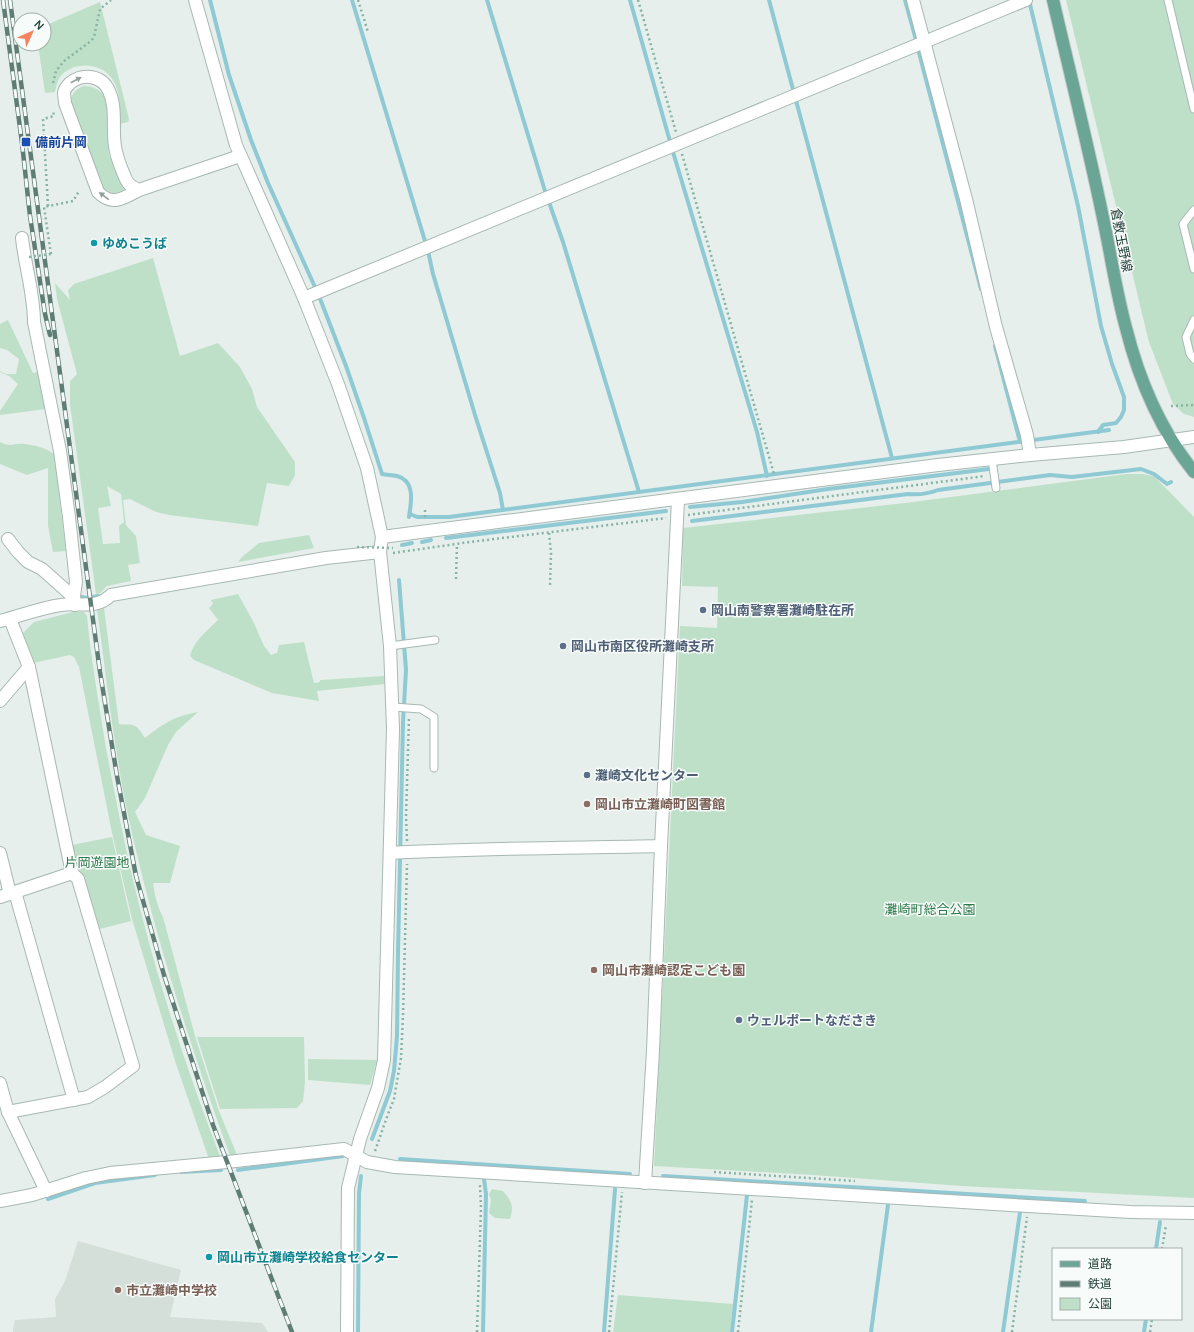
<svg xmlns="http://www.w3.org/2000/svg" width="1194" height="1332" viewBox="0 0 1194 1332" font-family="Manrope,'Noto Sans JP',sans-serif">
	<rect width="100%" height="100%" fill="#e6efeb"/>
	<polygon fill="#d4dfda" points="78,1241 181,1270 170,1317 262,1323 268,1332 13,1332 13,1328 15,1320 56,1317 55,1299 65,1281"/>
	<g fill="#bfe0c8" fill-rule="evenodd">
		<polygon points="1066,0 1194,0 1194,417 1184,414 1173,404 1149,342"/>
		<path d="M100,2l29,117 -1,3 -8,2c0,-16 1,-35 -10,-48 -13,-14 -38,-14 -50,1 -3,5 -4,10 -5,15l-10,1 -7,-49h6v-18z"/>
		<path d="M84,86c11,0 19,5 23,16l1,44 1,9 12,29 3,5 4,2 -12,4 -12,-5 -2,-3 -31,-80c-1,-11 2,-17 13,-21z"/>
		<path d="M153,258l27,98 38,-13 22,24 12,22 5,18 38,55v13l-6,11 -22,-3 -9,43 -89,-11 -13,-3 -26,-13 -7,1 3,25 10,11 4,27 -12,2 3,16 -24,5 -7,7 -4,1 -26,-189v-24l7,-7 -20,-75 -2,-16 15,17 -2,-10 6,-6zM107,486l14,8 3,28 -5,4 1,17 -17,1 -5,-36 13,-2z"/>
		<polygon points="8,320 33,373 38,372 46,409 0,415 0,411 18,384 9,376 0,372 0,371 6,374 16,374 19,359 7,350 0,348 0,324"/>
		<path d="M0,442c13,6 12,1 25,2 10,1 21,4 29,10l12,97 -13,1 -5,-26v-58l-21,7 -27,-11z"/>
		<polygon points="1126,474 1142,474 1154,476 1194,517 1194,1198 962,1186 813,1175 654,1166 680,626 717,628 718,587 682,586 683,528 905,503"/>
		<polygon points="309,535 314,548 238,562 242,557 259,543"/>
		<path d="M238,594l16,29 10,23 7,9 6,-2 2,-8 25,-3 10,41 6,-1v-2l64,-4 1,8 -68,7 2,10 -47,-8 -78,-33 -4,-4c4,-16 17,-25 28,-36l-9,-12 4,-4 -2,-4z"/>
		<path d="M104,608l15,116c5,1 10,0 14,1 6,2 9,9 12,13 18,-14 29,-22 53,-26l-22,20 -8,13 -23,53 -10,14 11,23 34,11 -10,37h-17c2,13 4,23 10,34l32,119 24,75 18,44 -7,1c-41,-114 -79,-231 -104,-350 -13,-65 -20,-131 -29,-197z"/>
		<path d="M73,612h11l3,4c4,44 12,88 19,132 11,58 22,115 37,172 21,81 48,161 78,239h-12l-33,-95 -44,-145 -20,-86 -33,-166 -5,-10 -4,-2 -37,8 -10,-30 11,-11z"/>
		<polygon points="112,837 131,921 96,930 72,845"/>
		<polygon points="197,1037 304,1037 305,1082 303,1101 297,1108 220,1109"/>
		<polygon points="308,1059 377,1060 370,1085 308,1080"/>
		<path d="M492,1189l11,2c9,11 11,14 7,28l-15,-1 -6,-5 2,-13 -2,-6z"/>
		<polygon points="618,1295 733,1304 730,1332 613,1332"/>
	</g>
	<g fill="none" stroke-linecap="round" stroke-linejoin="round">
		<g stroke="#8ec9d4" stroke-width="4">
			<path d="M210,0l19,75 22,65 17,43 51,113 27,70 18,52 18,56c5,1 10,1 15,2 19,5 14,27 12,41"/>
			<polyline points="352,0 428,251 433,274 475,415 500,493 503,510"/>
			<polyline points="487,0 545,191 563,242 639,492"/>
			<polyline points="630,0 673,152 757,432 767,476"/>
			<polyline points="769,0 892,458"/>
			<polyline points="905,0 916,40"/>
			<polyline points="1029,0 1078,206 1101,326 1112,364 1124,397 1124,410 1121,417 1116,423 1103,425 1098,432"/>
			<polyline points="918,49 981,289"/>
			<polyline points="995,346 1020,442"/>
			<polyline points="690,507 742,502 828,489 989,469"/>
			<polyline points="410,514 417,517 449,517 1109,430"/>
			<path d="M692,521l216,-27c12,1 20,0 30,-4l112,-15 22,2 69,-8 13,5 13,10 4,-2"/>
			<polyline points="446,538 666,511"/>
			<polyline points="422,542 431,540"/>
			<polyline points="402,545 412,543"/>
			<polyline points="82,597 86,598 99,596"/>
			<polyline points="372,1139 390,1091 394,1071 397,1036 398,953 403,722 406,670 399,580"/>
			<polyline points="400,1159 630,1174"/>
			<polyline points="238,1170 343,1156"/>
			<polyline points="181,1172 221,1170"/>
			<polyline points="663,1176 1085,1201"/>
			<polyline points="48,1199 95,1183 155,1175"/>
			<polyline points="1156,1249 1160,1222"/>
			<polyline points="358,1332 359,1193 361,1176"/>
			<polyline points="483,1332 486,1194 484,1179"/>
			<polyline points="604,1332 615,1189"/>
			<polyline points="732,1332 747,1195"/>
			<polyline points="871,1332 888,1205"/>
			<polyline points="1003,1332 1020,1212"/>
			<polyline points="1144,1332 1146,1319"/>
		</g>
		<defs>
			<g id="service">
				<polyline points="1168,0 1194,109"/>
				<polyline points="1194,210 1183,224 1194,269"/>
				<polyline points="1194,320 1186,337 1190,354 1194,359"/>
				<polyline points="992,459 996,488"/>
				<polyline points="390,646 435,640"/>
				<polyline points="393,707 421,709 434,717 434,768"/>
			</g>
			<g id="minor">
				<polyline points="195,0 236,145 304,298 338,384 367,468 382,537 380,552 390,646 393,729 384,1060 378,1088 360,1139 348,1188 347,1332"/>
				<polyline points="913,0 966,199 996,327 1027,435 1030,455"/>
				<path d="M139,190c-12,-5 -12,-8 -17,-20 -3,-8 -6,-15 -7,-24 -3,-17 2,-38 -6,-55 -7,-16 -26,-18 -39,-8 -2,2 -6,7 -6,10 0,3 1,7 1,10l33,89c14,15 26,6 41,-2l101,-34"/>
				<path d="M22,238c3,28 12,56 12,84l26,129 9,66 7,65 -2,14 1,9"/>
				<polyline points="304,298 1026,0"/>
				<polyline points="8,539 18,552 28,562 42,569 70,594 74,596"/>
				<path d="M0,621c20,-5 40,-13 61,-16 18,-3 35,5 50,-10l215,-37 54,-6"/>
				<polyline points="0,701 29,667"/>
				<polyline points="0,853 10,894"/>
				<path d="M390,853c90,-5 180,-5 271,-7"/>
				<polyline points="15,892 74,1100"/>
				<polyline points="0,897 72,873 29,667 10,619"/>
				<polyline points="0,1083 8,1112 46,1191"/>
				<polyline points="8,1112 88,1097 105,1087 133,1066 78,879 72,873"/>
				<polyline points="645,1183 653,1051 661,846 678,500"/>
				<polyline points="0,1201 32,1195 86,1178 110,1173 227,1162 344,1149 367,1162 395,1167 1028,1206 1131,1212 1194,1213"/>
			</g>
			<polyline id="tertiary" points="382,537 938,465 1030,455 1124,447 1194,437"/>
			<path id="primary" d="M1053,0c17,73 35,145 50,218 8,37 13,74 23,110 13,52 35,103 68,144"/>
		</defs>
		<use href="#service" stroke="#a8b8b2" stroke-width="9"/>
		<use href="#minor" stroke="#a8b8b2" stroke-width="14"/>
		<use href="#tertiary" stroke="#a8b8b2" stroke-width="14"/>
		<use href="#primary" stroke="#c2cac8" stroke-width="14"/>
		<g stroke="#86b3a5" stroke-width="2.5" stroke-dasharray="2 3" stroke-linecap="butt">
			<polyline points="358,0 368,32"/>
			<polyline points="638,0 676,132"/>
			<polyline points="53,83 56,71 64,61 91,41 94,37 100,9 111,0"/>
			<polyline points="682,154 774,474"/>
			<polyline points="48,206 43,119 54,116 53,110"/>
			<polyline points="51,254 44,207 73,201 79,191"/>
			<polyline points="1171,406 1194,405"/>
			<polyline points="425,510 425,519"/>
			<polyline points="688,515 985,476"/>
			<polyline points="549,533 551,553 550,585"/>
			<polyline points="393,553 470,542 666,518"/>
			<polyline points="456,579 457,544"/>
			<polyline points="407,841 406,816 409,718"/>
			<polyline points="375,1151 388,1114 394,1099 401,1058 403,1015 407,864"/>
			<polyline points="714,1172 855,1181"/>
			<polyline points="1162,1249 1166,1225"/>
			<polyline points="477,1332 481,1208 480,1185"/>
			<polyline points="609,1332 622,1192"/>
			<polyline points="738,1332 752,1200"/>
			<polyline points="1012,1332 1027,1217"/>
			<polyline points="1150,1332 1152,1319"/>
		</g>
		<use href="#service" stroke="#fff" stroke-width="7"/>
		<use href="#minor" stroke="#fff" stroke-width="12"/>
		<use href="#tertiary" stroke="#fff" stroke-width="12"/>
		<use href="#primary" stroke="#6aa596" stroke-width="12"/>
		<defs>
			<g id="rail">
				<polyline points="3,0 22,143 30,216 45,314 50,335"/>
				<polyline points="10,0 100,672 117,776 136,876 164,975 213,1125 292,1332"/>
			</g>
		</defs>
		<use href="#rail" stroke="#5f7d75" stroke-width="4.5"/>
		<use href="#rail" stroke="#f7fbf9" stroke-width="3" stroke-dasharray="9" stroke-linecap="butt"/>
		<g stroke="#86b3a5" stroke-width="2.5" stroke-dasharray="2 3" stroke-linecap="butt">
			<polyline points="29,257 51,254"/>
			<polyline points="357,547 393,548"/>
		</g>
	</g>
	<defs><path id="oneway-solid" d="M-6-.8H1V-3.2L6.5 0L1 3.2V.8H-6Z"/></defs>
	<g fill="#92a09c">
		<use href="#oneway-solid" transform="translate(76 80) rotate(-28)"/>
		<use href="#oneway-solid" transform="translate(104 196) rotate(-143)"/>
	</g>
	<rect fill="#1a4fb4" stroke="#f7fbf9" stroke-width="1.5" x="21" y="137" width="10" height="10" rx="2"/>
	<g fill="#0f9aa8" stroke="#f7fbf9" stroke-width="1.5">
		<circle cx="94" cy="243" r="4"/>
		<circle cx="209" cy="1257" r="4"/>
	</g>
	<g fill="#5c6f8a" stroke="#f7fbf9" stroke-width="1.5">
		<circle cx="703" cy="610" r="4"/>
		<circle cx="563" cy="646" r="4"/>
		<circle cx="587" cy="775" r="4"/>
		<circle cx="739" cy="1020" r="4"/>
	</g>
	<g fill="#8d6e63" stroke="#f7fbf9" stroke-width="1.5">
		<circle cx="587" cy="804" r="4"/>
		<circle cx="594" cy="970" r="4"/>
		<circle cx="118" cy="1290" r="4"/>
	</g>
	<g text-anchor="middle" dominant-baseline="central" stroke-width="3" stroke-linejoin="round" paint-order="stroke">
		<g font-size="13" font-weight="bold" fill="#164399" stroke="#f7fbf9" text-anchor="start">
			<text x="35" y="142">備前片岡</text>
		</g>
		<g font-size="13" fill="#24423a" stroke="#f7fbf9">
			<text transform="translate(1122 240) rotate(79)">倉敷玉野線</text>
		</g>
		<g font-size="13" font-weight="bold" fill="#0d838f" stroke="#f7fbf9" text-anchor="start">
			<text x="102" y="243">ゆめこうば</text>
			<text x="217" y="1257">岡山市立灘崎学校給食センター</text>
		</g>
		<g font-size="13" font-weight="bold" fill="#4e5e75" stroke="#f7fbf9" text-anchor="start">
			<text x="711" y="610">岡山南警察署灘崎駐在所</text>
			<text x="571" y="646">岡山市南区役所灘崎支所</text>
			<text x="595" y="775">灘崎文化センター</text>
			<text x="747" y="1020">ウェルポートなださき</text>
		</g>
		<g font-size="13" font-weight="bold" fill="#785e54" stroke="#f7fbf9" text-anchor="start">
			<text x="595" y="804">岡山市立灘崎町図書館</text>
			<text x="602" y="970">岡山市灘崎認定こども園</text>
			<text x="126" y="1290">市立灘崎中学校</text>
		</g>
		<g font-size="13" fill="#2d7a4b" stroke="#f7fbf9">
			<text x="97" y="862">片岡遊園地</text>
			<text x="930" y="909">灘崎町総合公園</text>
		</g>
	</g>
	<rect x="1052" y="1248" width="130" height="72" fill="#f7fbf9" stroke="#a3b1ad"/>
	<rect x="1060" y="1261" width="20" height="6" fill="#6aa596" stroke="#a3b1ad"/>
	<text x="1088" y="1268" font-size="12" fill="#24423a">道路</text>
	<rect x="1060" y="1281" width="20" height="6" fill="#5f7d75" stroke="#a3b1ad"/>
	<text x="1088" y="1288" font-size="12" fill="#24423a">鉄道</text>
	<rect x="1060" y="1298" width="20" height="12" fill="#bfe0c8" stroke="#a3b1ad"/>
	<text x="1088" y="1308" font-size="12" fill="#24423a">公園</text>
	<g transform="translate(32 32) rotate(45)"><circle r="19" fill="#f7fbf9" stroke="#a3b1ad"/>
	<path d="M0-3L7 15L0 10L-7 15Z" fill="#f4845f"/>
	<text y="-6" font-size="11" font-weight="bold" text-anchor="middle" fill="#24423a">N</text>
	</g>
</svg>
